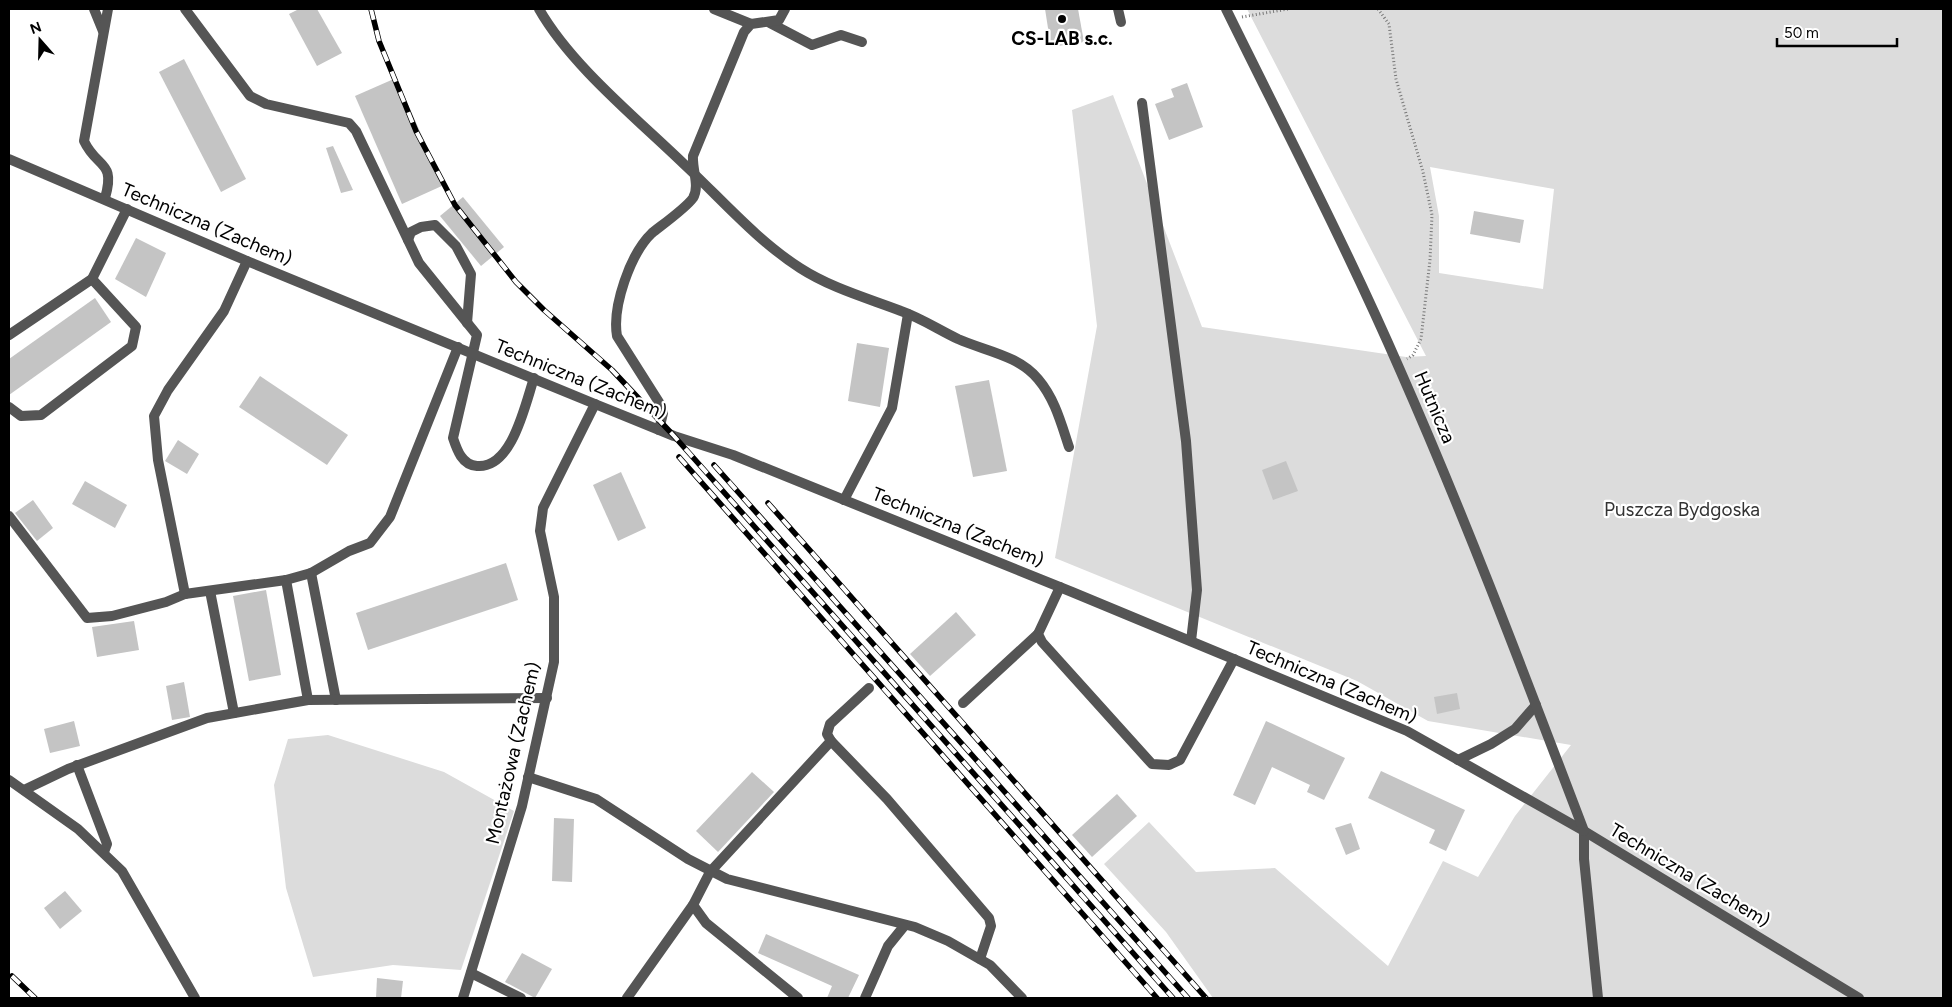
<svg xmlns="http://www.w3.org/2000/svg" width="1952" height="1007" viewBox="0 0 1952 1007" font-family="Figtree,sans-serif">
	<rect width="100%" height="100%" fill="#fff"/>
	<g fill="#dcdcdc" fill-rule="evenodd">
		<path d="M1247,9h696v989h-730l-47,-66 -62,-68 45,-42 47,50 79,-4 113,98 55,-105 35,16 37,-61 56,-71 -143,-24 -71,-40 -302,-123 42,-232 -25,-216 41,-15 89,232 204,30 20,-1zM1430,167l124,22 -11,100 -104,-16v-57z"/>
		<polygon points="328,735 444,772 514,811 461,970 393,965 313,977 286,888 274,785 288,739"/>
	</g>
	<g fill="#c4c4c4">
		<polygon points="299,9 317,9 342,53 317,66 289,14"/>
		<polygon points="1045,9 1078,9 1084,42 1051,47"/>
		<polygon points="184,59 246,179 221,192 159,72"/>
		<polygon points="396,78 444,185 402,204 355,96"/>
		<polygon points="1187,83 1203,127 1169,140 1155,104 1174,97 1171,89"/>
		<polygon points="333,146 353,190 341,193 326,148"/>
		<polygon points="463,197 504,247 481,266 440,216"/>
		<polygon points="1474,211 1524,220 1520,243 1470,234"/>
		<polygon points="136,238 166,253 146,297 115,279"/>
		<polygon points="95,298 111,322 9,395 9,359"/>
		<polygon points="857,343 889,348 880,407 848,401"/>
		<polygon points="260,376 348,435 327,465 239,407"/>
		<polygon points="989,380 1007,471 973,477 955,386"/>
		<polygon points="178,440 199,454 187,474 165,461"/>
		<polygon points="1286,461 1298,491 1273,500 1262,470"/>
		<polygon points="621,472 646,528 618,541 593,485"/>
		<polygon points="85,481 127,505 115,528 72,504"/>
		<polygon points="33,500 53,528 37,541 15,513"/>
		<polygon points="506,563 518,600 368,650 356,613"/>
		<polygon points="266,590 281,675 249,681 233,596"/>
		<polygon points="956,612 976,635 930,676 910,654"/>
		<polygon points="134,621 139,650 97,657 92,627"/>
		<polygon points="184,682 190,717 172,720 166,686"/>
		<polygon points="1457,693 1460,709 1437,714 1434,697"/>
		<polygon points="74,721 80,746 50,753 44,729"/>
		<polygon points="1266,721 1345,758 1324,800 1307,792 1310,785 1272,767 1255,805 1233,795"/>
		<polygon points="1381,771 1465,810 1446,851 1429,843 1435,830 1368,798"/>
		<polygon points="752,772 774,792 718,852 696,831"/>
		<polygon points="1117,794 1137,816 1092,857 1072,835"/>
		<polygon points="554,818 574,819 572,882 552,881"/>
		<polygon points="1351,823 1360,849 1346,855 1335,828"/>
		<polygon points="65,891 82,911 60,929 44,908"/>
		<polygon points="766,934 859,975 848,998 827,998 832,986 758,953"/>
		<polygon points="522,953 552,969 535,998 505,982"/>
		<polygon points="377,978 403,981 401,998 376,998"/>
	</g>
	<g fill="none" stroke-linecap="round" stroke-linejoin="round">
		<g stroke="#777" stroke-width="3" stroke-dasharray="1 2.5" stroke-linecap="butt">
			<polyline points="1378,9 1389,24 1396,79 1423,172 1432,215 1430,260 1421,339 1413,355 1407,359"/>
			<polyline points="1242,17 1288,9"/>
		</g>
		<g stroke="#555" stroke-width="10">
			<polyline points="94,9 103,31"/>
			<path d="M185,9l65,87 16,8 83,19 7,8 63,132 58,72 -24,103c4,12 9,27 24,28 35,3 48,-61 57,-88"/>
			<path d="M539,9c33,58 101,112 149,159 36,34 70,73 112,100 31,20 67,30 101,43 20,7 38,19 57,28 27,12 60,16 80,40 17,20 23,44 31,68"/>
			<polyline points="714,9 751,24"/>
			<polyline points="1118,9 1121,22"/>
			<polyline points="770,23 812,45 841,35 862,42"/>
			<polyline points="1142,103 1186,441 1197,590 1191,641"/>
			<polyline points="9,159 247,261 595,404 674,436 733,455 1072,592 1407,731 1584,831 1859,998"/>
			<path d="M105,198c11,-38 -8,-29 -21,-57l24,-132"/>
			<polyline points="408,240 411,232 421,227 435,225 456,246 471,274 467,323"/>
			<polyline points="9,335 92,279 127,209"/>
			<polyline points="9,407 21,416 41,415 132,346 136,327 92,279"/>
			<path d="M659,430l4,-17 -1,-6 -45,-71c-5,-29 13,-82 35,-103 10,-8 34,-25 41,-35 7,-11 -1,-29 0,-42l51,-124 7,-8 28,-4 6,-11"/>
			<polyline points="844,500 892,408 908,314"/>
			<polyline points="9,516 87,618 112,616 166,602 185,594 286,580 311,573 349,551 370,543 390,517 458,347"/>
			<polyline points="311,573 336,700"/>
			<polyline points="286,580 308,700 547,698"/>
			<polyline points="1060,587 1038,634 1042,642 1152,764 1169,765 1180,760 1234,659"/>
			<polyline points="210,591 234,713"/>
			<polyline points="185,594 158,460 154,416 168,390 224,311 247,261"/>
			<polyline points="963,703 1038,634"/>
			<polyline points="831,741 887,799 989,918 991,926 980,959"/>
			<polyline points="1458,760 1491,744 1515,729 1536,705"/>
			<polyline points="77,765 107,844 104,852"/>
			<polyline points="528,777 596,799 688,859 727,879 915,927 948,941 990,965 1022,998"/>
			<polyline points="9,780 78,829 122,871 195,998"/>
			<polyline points="24,790 68,769 207,718 308,700"/>
			<polyline points="1584,831 1584,859 1598,998"/>
			<polyline points="693,905 706,923 798,998"/>
			<polyline points="471,973 521,998"/>
			<polyline points="463,998 522,806 554,662 554,597 540,531 543,508 595,404"/>
			<polyline points="627,998 693,905 710,872 831,741 827,734 830,724 869,688"/>
			<polyline points="865,998 888,946 905,925"/>
		</g>
		<path stroke="#555" stroke-width="10" d="M1226,9c59,120 121,239 174,361 67,152 125,306 184,461"/>
		<defs>
			<g id="rail">
				<polyline points="371,9 379,41 416,131 455,205 516,282 544,310 612,370 674,436 1173,998"/>
				<polyline points="679,457 1157,998"/>
				<polyline points="714,465 1188,998"/>
				<polyline points="768,503 1206,998"/>
				<polyline points="12,976 35,998"/>
			</g>
		</defs>
		<use href="#rail" stroke="#000" stroke-width="5.5"/>
		<use href="#rail" stroke="#fff" stroke-width="4" stroke-dasharray="11" stroke-linecap="butt"/>
	</g>
	<circle fill="#000" stroke="#fff" stroke-width="2" cx="1062" cy="19" r="5"/>
	<g text-anchor="middle" dominant-baseline="central" stroke-width="4.5" stroke-linejoin="round" paint-order="stroke">
		<g font-size="19" font-weight="bold" fill="#000" stroke="#fff">
			<text x="1062" y="38">CS-LAB s.c.</text>
		</g>
		<g font-size="19" fill="#000" stroke="#fff">
			<text transform="translate(207 224) rotate(23)">Techniczna (Zachem)</text>
			<text transform="translate(581 379) rotate(22)">Techniczna (Zachem)</text>
			<text transform="translate(1435 407) rotate(67)">Hutnicza</text>
			<text transform="translate(958 527) rotate(22)">Techniczna (Zachem)</text>
			<text transform="translate(1332 682) rotate(23)">Techniczna (Zachem)</text>
			<text transform="translate(513 753) rotate(-77)">Montażowa (Zachem)</text>
			<text transform="translate(1690 875) rotate(31)">Techniczna (Zachem)</text>
		</g>
		<g font-size="19" fill="#333" stroke="#fff">
			<text x="1682" y="509">Puszcza Bydgoska</text>
		</g>
	</g>
	<rect width="1952" height="1007" fill="none" stroke="#000000" stroke-width="20"/>
	<g transform="translate(40 40) rotate(340)" stroke="#ffffff" stroke-width="4" paint-order="stroke">
	<path d="M0-4L9 19L0 12L-9 19Z" fill="#000000"/>
	<text y="-8" font-size="14" font-weight="bold" text-anchor="middle" fill="#000000">N</text>
	</g>
	<path d="M1777 38v8h120v-8" fill="none" stroke="#000000" stroke-width="2.5"/>
	<text x="1784" y="38" font-size="15" fill="#000000" stroke="#ffffff" stroke-width="4" paint-order="stroke">50 m</text>
</svg>
